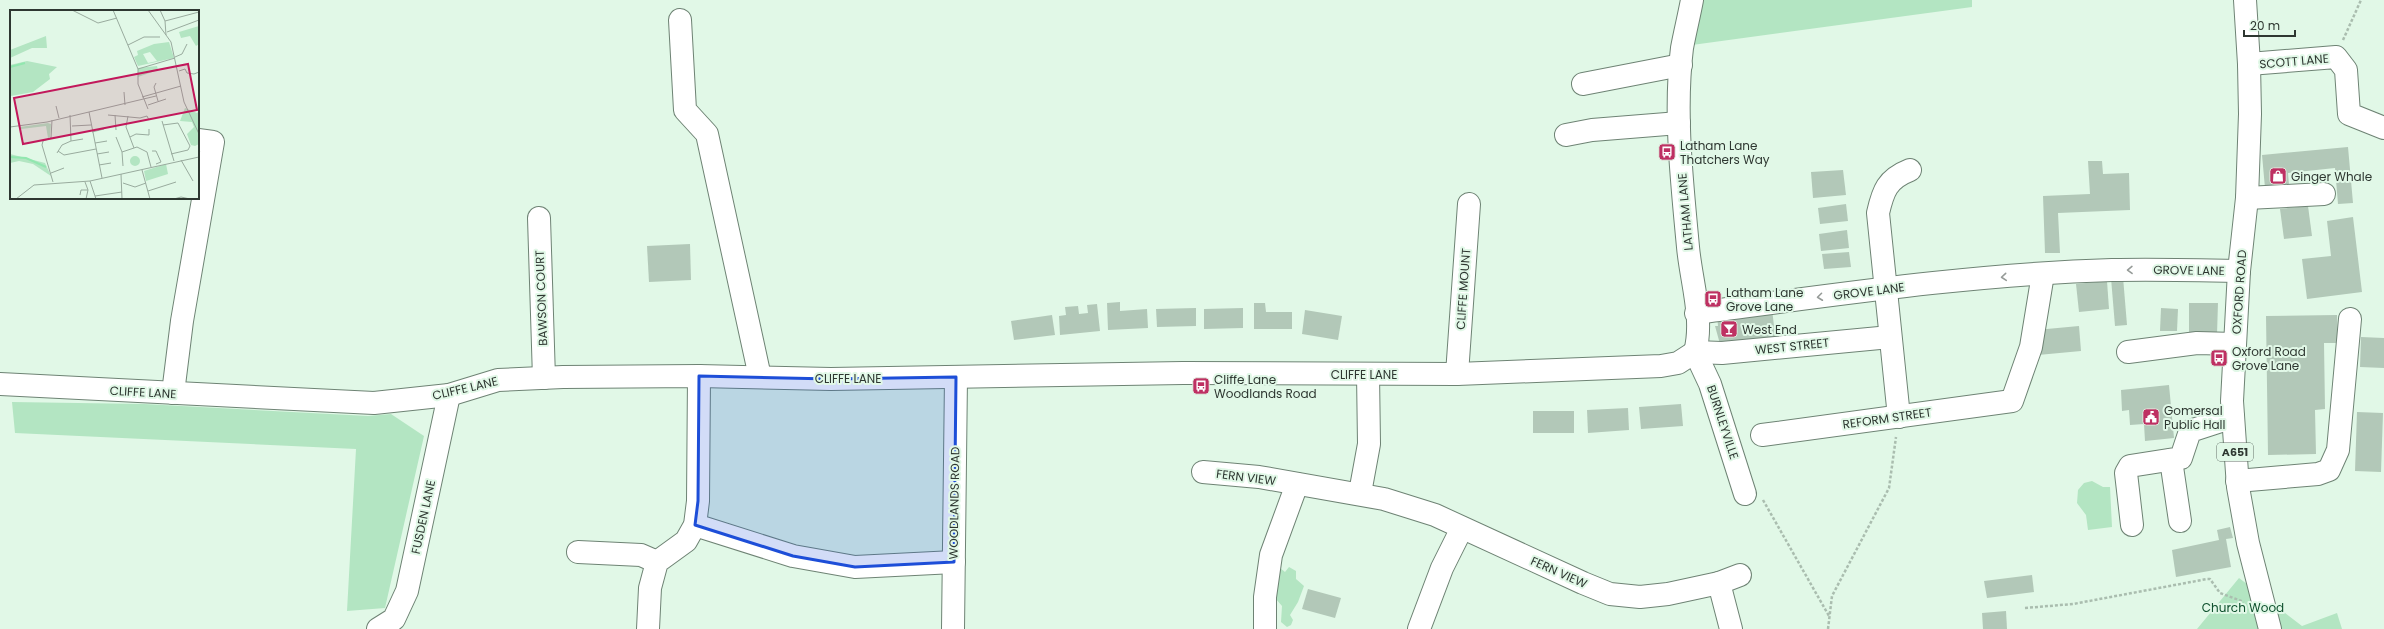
<svg xmlns="http://www.w3.org/2000/svg" width="2384" height="629" viewBox="0 0 2384 629" font-family="Poppins,sans-serif">
	<rect width="100%" height="100%" fill="#e1f8e7"/>
	<g fill="#b3e5c2">
		<polygon points="1704,0 1972,0 1972,7 1692,45"/>
		<polygon points="12,402 144,404 368,416 391,414 424,436 385,608 347,611 356,449 15,433"/>
		<polygon points="2092,481 2103,487 2110,487 2112,527 2088,530 2086,515 2077,503 2078,490 2084,483"/>
		<polygon points="1289,567 1296,571 1296,579 1304,586 1298,602 1290,615 1293,620 1291,625 1287,627 1281,622 1282,606 1276,599 1276,593 1280,568 1285,572"/>
		<polygon points="2239,578 2302,626 2337,613 2342,629 2197,629"/>
	</g>
	<g fill="#b2c8b8">
		<polygon points="2348,147 2353,203 2338,204 2335,168 2288,173 2289,185 2265,188 2262,155"/>
		<polygon points="2088,161 2102,161 2103,174 2129,173 2130,210 2058,213 2060,253 2045,253 2043,196 2090,194"/>
		<polygon points="1843,170 1846,195 1813,198 1811,172"/>
		<polygon points="1846,204 1848,221 1820,224 1818,208"/>
		<polygon points="2308,206 2312,236 2284,239 2280,209"/>
		<polygon points="2353,217 2362,292 2307,299 2302,259 2331,256 2327,221"/>
		<polygon points="1847,230 1849,248 1821,251 1819,234"/>
		<polygon points="690,244 691,280 649,282 647,246"/>
		<polygon points="1849,252 1851,267 1824,269 1822,254"/>
		<polygon points="2123,277 2127,325 2115,326 2111,278"/>
		<polygon points="2107,281 2109,309 2079,312 2076,284"/>
		<polygon points="1120,302 1120,311 1147,309 1148,328 1108,330 1107,303"/>
		<polygon points="1254,303 1265,303 1266,312 1292,312 1292,329 1254,329"/>
		<polygon points="2189,303 2218,303 2217,334 2189,333"/>
		<polygon points="1097,304 1100,331 1060,335 1059,316 1066,315 1065,307 1078,306 1079,314 1088,313 1087,305"/>
		<polygon points="1196,308 1196,326 1157,327 1156,309"/>
		<polygon points="1243,308 1243,328 1204,329 1204,309"/>
		<polygon points="2161,308 2178,309 2177,331 2160,331"/>
		<polygon points="1772,309 1774,326 1782,325 1783,332 1777,333 1777,337 1720,344 1715,326 1718,326 1717,315"/>
		<polygon points="1305,310 1342,316 1338,340 1302,334"/>
		<polygon points="1052,315 1055,335 1014,340 1011,321"/>
		<polygon points="2337,315 2338,343 2324,343 2325,409 2315,410 2316,454 2268,455 2266,316"/>
		<polygon points="2079,326 2081,351 2038,355 2036,330"/>
		<polygon points="2361,337 2384,338 2384,368 2360,367"/>
		<polygon points="2169,385 2174,438 2145,441 2144,424 2130,425 2129,410 2122,411 2121,390"/>
		<polygon points="1681,404 1683,426 1641,429 1639,407"/>
		<polygon points="1628,408 1629,430 1588,433 1587,410"/>
		<rect x="1533" y="411" width="41" height="22"/>
		<polygon points="2357,412 2383,413 2381,472 2355,471"/>
		<polygon points="2230,527 2233,538 2226,539 2231,567 2176,577 2172,550 2219,540 2217,530"/>
		<polygon points="2032,575 2034,592 1987,598 1984,581"/>
		<polygon points="1308,589 1341,598 1335,618 1302,609"/>
		<polygon points="2006,611 2007,629 1983,629 1982,613"/>
	</g>
	<g fill="none" stroke-linecap="round" stroke-linejoin="round">
		<defs>
			<g id="minor">
				<path d="M1692,0c-3,16 -7,32 -10,48 -8,65 0,134 6,199 3,34 16,72 7,105"/>
				<polyline points="680,20 685,110 707,134 760,377"/>
				<polyline points="2249,64 2336,57 2346,70 2349,114 2384,128"/>
				<polyline points="1583,84 1681,65"/>
				<polyline points="1566,135 1592,130 1679,123"/>
				<polyline points="2247,198 2324,194"/>
				<polyline points="539,218 544,378"/>
				<path d="M1696,313c138,-18 277,-39 416,-43 42,-1 85,0 127,1"/>
				<polyline points="1695,352 1722,353 1890,337"/>
				<polyline points="1695,352 1710,384 1745,494"/>
				<polyline points="2128,352 2197,343 2235,344"/>
				<polyline points="1457,374 1469,204"/>
				<polyline points="0,384 374,403 449,395 498,380 563,377 699,376 831,379 1183,373 1457,374 1661,366 1678,363 1695,352"/>
				<polyline points="173,393 182,321 213,142 198,140"/>
				<path d="M1899,417l-21,-204c5,-22 9,-34 32,-43"/>
				<polyline points="1762,435 2012,401 2031,347 2043,274"/>
				<polyline points="2171,460 2180,521"/>
				<polyline points="1203,472 1259,477 1384,499 1435,515 1583,583 1610,594 1640,597 1668,594 1719,583 1731,629"/>
				<polyline points="2237,481 2318,474 2329,470 2338,450 2350,319"/>
				<polyline points="1360,493 1369,444 1368,374"/>
				<polyline points="695,525 793,556 855,567 954,562"/>
				<polyline points="2132,525 2126,473 2130,466 2181,458 2190,431 2233,417"/>
				<polyline points="578,552 641,555 657,562"/>
				<polyline points="1719,583 1740,575"/>
				<polyline points="378,629 394,619 407,591 449,395"/>
				<polyline points="648,629 650,588 657,562 686,541 695,525 698,501 699,376"/>
				<polyline points="953,629 956,377"/>
				<polyline points="1265,629 1265,597 1271,555 1297,484"/>
				<polyline points="1419,629 1442,568 1462,528"/>
			</g>
			<polyline id="major" points="2245,0 2249,64 2250,114 2247,198 2239,271 2232,401 2238,487 2248,543 2270,629"/>
		</defs>
		<use href="#minor" stroke="#6e8374" stroke-width="24"/>
		<use href="#major" stroke="#6e8374" stroke-width="24"/>
		<g stroke="#aabdaf" stroke-width="2.5" stroke-dasharray="3 2" stroke-linecap="butt">
			<polyline points="2343,40 2361,0"/>
			<polyline points="1763,500 1829,616"/>
			<polyline points="2025,608 2073,604 2207,579 2210,579 2220,593 2244,602"/>
			<polyline points="1828,629 1832,596 1889,488 1896,437"/>
		</g>
		<use href="#minor" stroke="#fff" stroke-width="22"/>
		<use href="#major" stroke="#fff" stroke-width="22"/>
	</g>
	<defs><path id="oneway-chevron" d="M-2-3.5L2.5 0L-2 3.5" fill="none" stroke-width="1.6" stroke-linecap="round" stroke-linejoin="round"/></defs>
	<g stroke="#969b98">
		<use href="#oneway-chevron" transform="translate(2130 270) rotate(179)"/>
		<use href="#oneway-chevron" transform="translate(2004 277) rotate(175)"/>
		<use href="#oneway-chevron" transform="translate(1820 297) rotate(173)"/>
	</g>
	<path fill="#1d4ed8" fill-opacity="0.2" stroke="#1d4ed8" stroke-width="3" stroke-linejoin="round" d="M699,376l132,3 125,-2 -2,185 -99,5 -62,-11 -98,-31 3,-24z"/>
	<defs>
		<symbol id="bus-square" viewBox="-11 -11 22 22"><rect x="-9" y="-9" width="18" height="18" rx="4" fill="#be3062" stroke="#e1f8e7"/><path d="M-5-6H5V4H4V6H2V4H-2V6H-4V4H-5ZM-3.5-4V0h7V-4ZM-3.5 1.2v1.5H-2V1.2ZM2 1.2v1.5H3.5V1.2Z" fill="#fff"/></symbol>
		<symbol id="shop-square" viewBox="-11 -11 22 22"><rect x="-9" y="-9" width="18" height="18" rx="4" fill="#be3062" stroke="#e1f8e7"/><path d="M-5-2.5h2.3a2.7 3.5 0 0 1 5.4 0H5L5.5 6h-11ZM-1.5-2.5h3a1.5 2.3 0 0 0-3 0Z" fill="#fff"/></symbol>
		<symbol id="bar-square" viewBox="-11 -11 22 22"><rect x="-9" y="-9" width="18" height="18" rx="4" fill="#be3062" stroke="#e1f8e7"/><path d="M-6-5H6L.8 .8V4.5H3.5V6h-7V4.5H-.8V.8Z" fill="#fff"/></symbol>
		<symbol id="civic-square" viewBox="-11 -11 22 22"><rect x="-9" y="-9" width="18" height="18" rx="4" fill="#be3062" stroke="#e1f8e7"/><path d="M-.6-6.5H3V-4.5H.6V-3L4-1V1h2V6H-6V1h2V-1L-.6-3ZM-1.2 2.5V6h2.4V2.5Z" fill="#fff"/></symbol>
	</defs>
	<g fill-rule="evenodd">
		<use href="#bus-square" x="1657" y="142" width="20" height="20"/>
		<use href="#shop-square" x="2268" y="166" width="20" height="20"/>
		<use href="#bus-square" x="1703" y="289" width="20" height="20"/>
		<use href="#bar-square" x="1719" y="319" width="20" height="20"/>
		<use href="#bus-square" x="2209" y="348" width="20" height="20"/>
		<use href="#bus-square" x="1191" y="376" width="20" height="20"/>
		<use href="#civic-square" x="2141" y="407" width="20" height="20"/>
	</g>
	<g text-anchor="middle" dominant-baseline="central" stroke-width="4" stroke-linejoin="round" paint-order="stroke">
		<rect fill="#e1f8e7" stroke="#647168" stroke-width="1" x="2217" y="443" width="36" height="18" rx="3"/>
		<g font-size="11" font-weight="bold" fill="#2e3731">
			<text x="2235" y="452">A651</text>
		</g>
		<g font-size="12" fill="#2e3731" stroke="#e1f8e7">
			<text transform="translate(2294 61) rotate(-5)">SCOTT LANE</text>
			<text transform="translate(1685 212) rotate(-95)">LATHAM LANE</text>
			<text transform="translate(2189 270) rotate(1)">GROVE LANE</text>
			<text transform="translate(1463 289) rotate(-86)">CLIFFE MOUNT</text>
			<text transform="translate(1869 291) rotate(-7)">GROVE LANE</text>
			<text transform="translate(2239 292) rotate(-86)">OXFORD ROAD</text>
			<text transform="translate(541 298) rotate(-92)">BAWSON COURT</text>
			<text transform="translate(1792 346) rotate(-6)">WEST STREET</text>
			<text x="1364" y="374">CLIFFE LANE</text>
			<text x="848" y="378">CLIFFE LANE</text>
			<text transform="translate(465 388) rotate(-13)">CLIFFE LANE</text>
			<text transform="translate(143 392) rotate(3)">CLIFFE LANE</text>
			<text transform="translate(1887 418) rotate(-8)">REFORM STREET</text>
			<text transform="translate(1723 422) rotate(72)">BURNLEYVILLE</text>
			<text transform="translate(1246 477) rotate(7)">FERN VIEW</text>
			<text transform="translate(954 503) rotate(-89)">WOODLANDS ROAD</text>
			<text transform="translate(423 517) rotate(-78)">FUSDEN LANE</text>
			<text transform="translate(1559 572) rotate(24)">FERN VIEW</text>
		</g>
		<g font-size="12" fill="#2e3731" stroke="#e1f8e7" text-anchor="start">
			<text x="1680" y="145">Latham Lane<tspan x="1680" dy="14">Thatchers Way</tspan></text>
			<text x="2291" y="176">Ginger Whale</text>
			<text x="1726" y="292">Latham Lane<tspan x="1726" dy="14">Grove Lane</tspan></text>
			<text x="1742" y="329">West End</text>
			<text x="2232" y="351">Oxford Road<tspan x="2232" dy="14">Grove Lane</tspan></text>
			<text x="1214" y="379">Cliffe Lane<tspan x="1214" dy="14">Woodlands Road</tspan></text>
			<text x="2164" y="410">Gomersal<tspan x="2164" dy="14">Public Hall</tspan></text>
		</g>
		<g font-size="12" fill="#0f512e" stroke="#e1f8e7">
			<text x="2243" y="607">Church Wood</text>
		</g>
	</g>
	<g transform="translate(10 10)">
		<rect width="189" height="189" fill="#e1f8e7"/>
		<path d="M189,16v18l-3,2 -6,-10 -9,2 -2,-6zM36,26l1,12h-15l-22,10v-8zM159,32l5,16 -36,8 -4,-9 4,-2 -1,-4 17,-7zM140,42l7,9 -9,2 -5,-9zM17,51l30,6 -8,7 1,5 -17,13 -22,4 -1,-31zM147,56l1,4 -20,7v-9zM175,98l12,5 2,-2v33l-4,2 -4,-1 -4,-11 7,-7 -2,-5 -12,-1zM38,113l3,1 -1,13 -2,1 -2,-12 -25,3 -1,-2zM0,144l35,9 6,13 -18,-12 -14,-3 -9,2zM120 151a5 5 0 1 1 10 0a5 5 0 1 1-10 0ZM156,154l2,10 -22,7 -2,-10z" fill="#b3e5c2" fill-rule="evenodd"/>
		<path fill="none" stroke="#91e7af" stroke-width="2" d="M0,57l15,-4M0,147l16,1 20,9"/>
		<path fill="none" stroke="#99ab9e" stroke-width="1" d="M62,0l26,13 19,-5M103,0l25,59v15l10,25M138,0l23,32 13,60 15,32M150,0l5,11M157,22l32,-12M156,25l-1,-14 34,-9M118,35l16,-8h16M165,47l7,-3 5,-10M128,59l37,-11M169,61l6,-2 2,4 7,1 5,-2M146,73l-2,4 4,14M114,82l1,13M132,87l39,-11M138,95l18,-6M46,96l3,12M79,102l13,66M98,105l32,3 7,-2 2,4M105,105l1,15M118,106l-2,11 8,21M42,110l-1,18 -8,3 -1,4 11,37M152,111l12,40M153,115l15,-2 12,23 -2,4 -17,4M62,116l19,-1M0,117l37,-5 109,-26M82,122l12,-3M106,127l6,15M120,127l6,-3 13,1v-6M61,131l12,-2M85,133l12,-2M48,141l6,4 32,-6M142,141h4l5,11 -5,2M47,143l5,-8 9,-4 -1,-26M87,144l12,-2M171,150l12,21M89,155l12,-2M113,156l-1,-14 15,-5 10,5 4,15M132,160l8,29M41,163l13,-5M111,164l1,25M80,171l6,18M75,172l3,8 -2,9M113,173l12,4 11,-4M138,181l28,-9M70,185l1,-5h7M85,186l27,-4M6,189l18,-14 56,-4 109,-24M164,189l7,-2 9,2"/>
		<path fill="#c2185b" fill-opacity="0.15" stroke="#c2185b" stroke-width="2" d="M178,54l9,46 -174,34 -9,-46z"/>
		<rect width="189" height="189" fill="none" stroke="#2e3731" stroke-width="2"/>
	</g>
	<path d="M2244 30v6h51v-6" fill="none" stroke="#2e3731" stroke-width="2"/>
	<text x="2250" y="30" font-size="12" fill="#2e3731" stroke="#e1f8e7" stroke-width="3" paint-order="stroke">20 m</text>
</svg>
